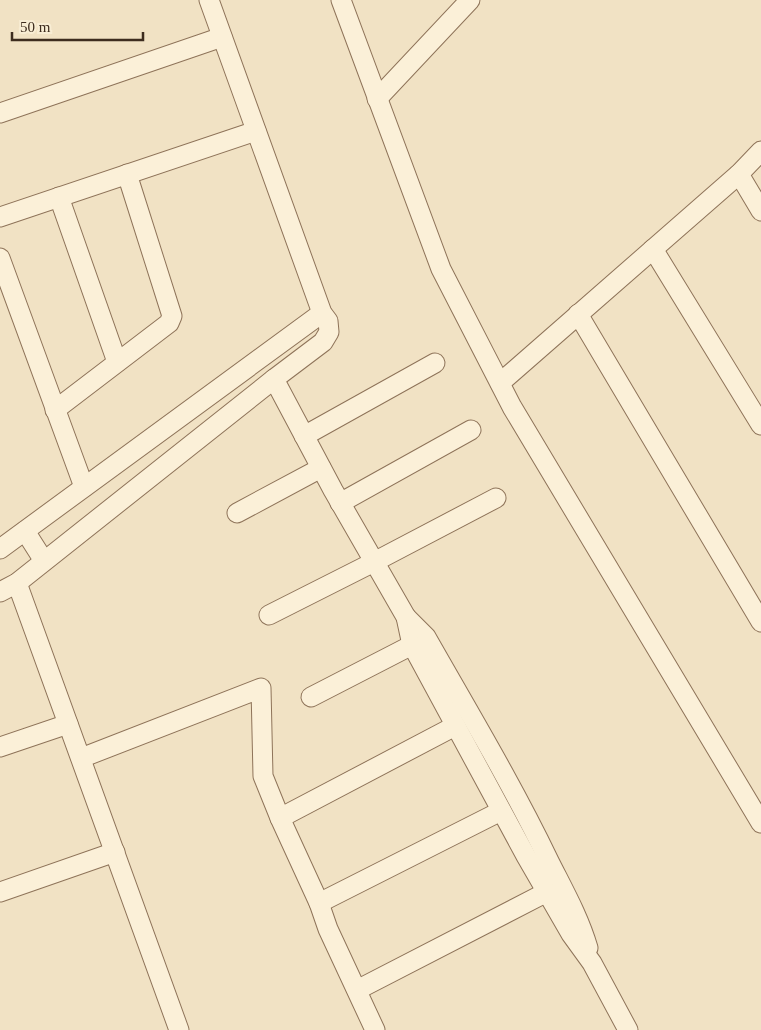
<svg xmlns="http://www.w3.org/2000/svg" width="761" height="1030" viewBox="0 0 761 1030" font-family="Georgia,serif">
	<rect width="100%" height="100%" fill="#f1e2c4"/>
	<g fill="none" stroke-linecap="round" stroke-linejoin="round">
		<defs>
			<g id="street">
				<polyline points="341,0 441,269 512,407 761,823"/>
				<polyline points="377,99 470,0"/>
				<polyline points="0,113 222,37"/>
				<polyline points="739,174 761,211"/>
				<polyline points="59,197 117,362"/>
				<polyline points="0,217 256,131"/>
				<polyline points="653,249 761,425"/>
				<polyline points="0,258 84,487"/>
				<polyline points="578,314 761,622"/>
				<polyline points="274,379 333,490 406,617 412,645 526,856 571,934 592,963 628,1030"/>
				<polyline points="500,383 739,174 761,151"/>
				<polyline points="55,410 169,323 172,316 127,174"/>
				<polyline points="304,436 435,363"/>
				<polyline points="340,503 471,430"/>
				<polyline points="237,513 321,468"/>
				<polyline points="25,531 44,561"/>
				<polyline points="0,549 322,313"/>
				<polyline points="17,583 179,1030"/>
				<polyline points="0,592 17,583 274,379 323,342 329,332 328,321 322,313 209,0"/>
				<polyline points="269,615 374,562 496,498"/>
				<path d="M406,617l20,20c42,74 86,147 123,224 14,28 30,56 39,87"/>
				<polyline points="311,697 412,645"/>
				<polyline points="0,747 68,724"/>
				<polyline points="81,758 261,688 263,776 280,818 319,903 328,929 375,1030"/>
				<polyline points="280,818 455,726"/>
				<polyline points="0,892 115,852"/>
				<polyline points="319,903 501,811"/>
				<polyline points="357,990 547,892"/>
			</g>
		</defs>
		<use href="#street" stroke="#8e7359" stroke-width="21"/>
		<use href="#street" stroke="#fbf0d8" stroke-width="19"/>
	</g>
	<path d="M12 32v8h131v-8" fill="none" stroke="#3d2c1e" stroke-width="2.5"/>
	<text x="20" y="32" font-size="15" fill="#3d2c1e" stroke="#f8edd4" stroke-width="4" paint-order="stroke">50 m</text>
</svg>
